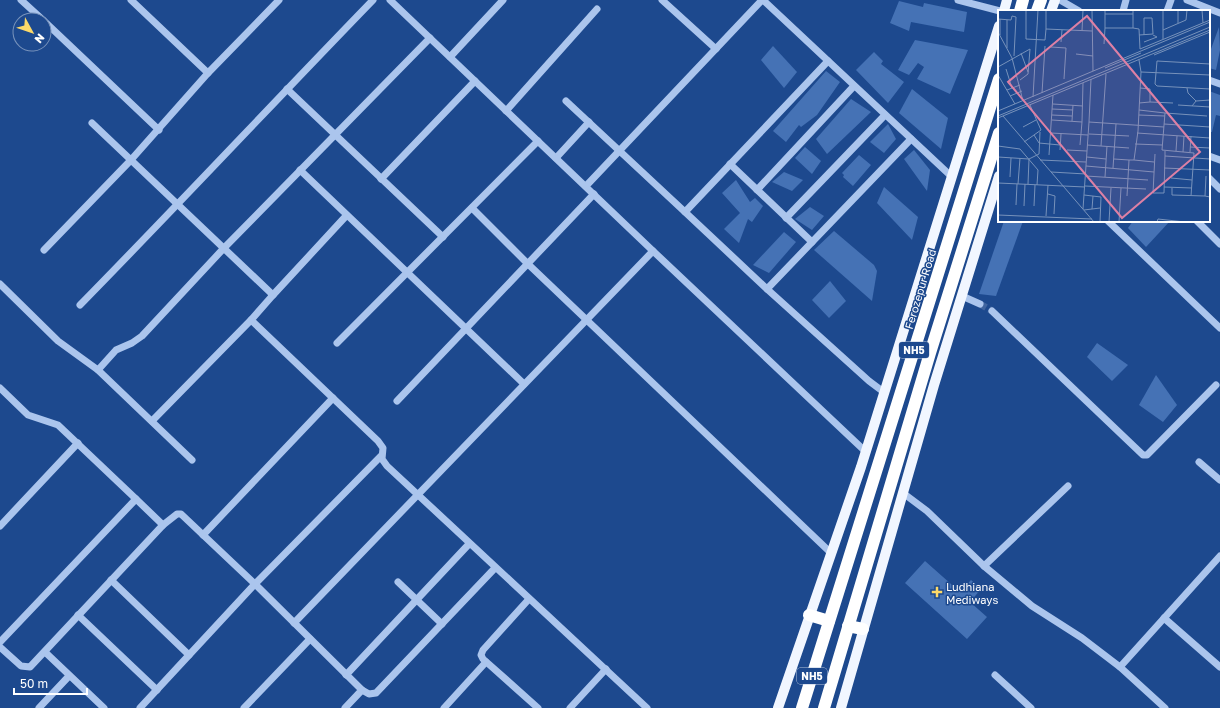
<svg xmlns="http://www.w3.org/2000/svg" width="1220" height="708" viewBox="0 0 1220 708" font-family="'Golos Text',sans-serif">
	<rect width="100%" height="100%" fill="#1d498e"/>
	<g fill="#4572b5">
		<polygon points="899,1 923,7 924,3 967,12 964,32 911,22 909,31 890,23"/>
		<polygon points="1219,27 1220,50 1216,70 1209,68 1209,49 1211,49"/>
		<polygon points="915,40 968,50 950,94 917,79 924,67 918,63 909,75 898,70"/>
		<polygon points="773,46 797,72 784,88 761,60"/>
		<polygon points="874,52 883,61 881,64 904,82 888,103 856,70"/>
		<polygon points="826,71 840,82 817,115 801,127 799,125 786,142 773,131"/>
		<polygon points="912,89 948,118 941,149 899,113"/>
		<polygon points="1209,91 1220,95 1220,116 1216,115 1212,132 1209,132"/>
		<polygon points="851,99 871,112 827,154 816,139"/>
		<polygon points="888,124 896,139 884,153 870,142"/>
		<polygon points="805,147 821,161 812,174 795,158"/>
		<polygon points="914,150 930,170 927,191 904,159"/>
		<polygon points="859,155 871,165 853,186 843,177 844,175 842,173"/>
		<polygon points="784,172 803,180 792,191 772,182"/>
		<polygon points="736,180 750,202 755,198 763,206 752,222 748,219 739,243 724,229 740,213 722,193"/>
		<polygon points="884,187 918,217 912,240 877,203"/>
		<polygon points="810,207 824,216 812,230 795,219"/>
		<polygon points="1004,221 1023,221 996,296 979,294"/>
		<polygon points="1133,221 1170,221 1146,247 1128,228"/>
		<polygon points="834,231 874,265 877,271 872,301 814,250"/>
		<polygon points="784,232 796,242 769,273 753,265"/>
		<polygon points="830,281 846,301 829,318 812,300"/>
		<polygon points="1097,343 1128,365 1112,381 1087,357"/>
		<polygon points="1156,375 1177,405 1163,422 1139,405"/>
		<polygon points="925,561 960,592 971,580 981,589 970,602 987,617 967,639 905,583"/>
	</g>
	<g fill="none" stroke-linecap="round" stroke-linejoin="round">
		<polyline stroke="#3f649f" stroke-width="7" stroke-dasharray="7 3.5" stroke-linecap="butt" points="980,304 992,311"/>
		<g stroke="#abc5ed" stroke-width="7">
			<polyline points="21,0 43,20"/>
			<polyline points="131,0 208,73"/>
			<polyline points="662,0 716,49"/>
			<polyline points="763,0 952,177"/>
			<polyline points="958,0 1000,11"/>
			<polyline points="1060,0 1079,11"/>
			<polyline points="1187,0 1220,13"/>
			<polyline points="1123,11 1126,0"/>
			<polyline points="1167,11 1171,0"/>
			<polyline points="44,21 159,130"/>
			<polyline points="450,57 503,0"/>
			<polyline points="828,61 685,212 767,289 869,381 885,393"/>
			<polyline points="1209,80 1220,84"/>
			<polyline points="287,89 443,237"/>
			<polyline points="566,101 685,212"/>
			<polyline points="506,111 597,9"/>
			<polyline points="92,123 273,295 251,320 378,441 383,448 382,459 387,466 647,708"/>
			<polyline points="1209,156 1220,160"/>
			<polyline points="556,158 589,122"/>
			<polyline points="730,164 812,242"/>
			<polyline points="300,170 524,384"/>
			<polyline points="1209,178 1220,189"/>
			<polyline points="381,179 475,81"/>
			<polyline points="586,186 762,0"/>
			<polyline points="757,190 854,86"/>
			<polyline points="472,208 528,264 831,553"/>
			<polyline points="786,218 885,115"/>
			<polyline points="1108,221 1220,328"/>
			<polyline points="1197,221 1220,244"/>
			<polyline points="44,250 130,161 208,73 279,0"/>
			<polyline points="653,251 866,452"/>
			<polyline points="0,284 58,341 98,370 192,460"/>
			<polyline points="767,289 911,139"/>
			<polyline points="273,295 346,216"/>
			<polyline points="962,296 980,304"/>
			<path d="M80,305c99,-101 195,-204 293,-305"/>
			<polyline points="992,311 1143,455 1147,455 1150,452 1216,385"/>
			<polyline points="337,343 538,141"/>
			<polyline points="98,370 116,350 132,343 142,336 224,248 430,38"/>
			<polyline points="0,388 28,415 58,425 136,499"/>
			<polyline points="397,401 594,194"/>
			<polyline points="152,421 251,320"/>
			<polyline points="1199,462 1220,480"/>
			<polyline points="903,493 927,511 984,566 1032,606 1082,638 1120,667 1165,708"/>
			<polyline points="0,526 78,443"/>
			<polyline points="203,535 333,398"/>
			<polyline points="984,566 1068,486"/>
			<polyline points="111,580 189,655"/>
			<polyline points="398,582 442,624"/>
			<polyline points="529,599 483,650 481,655 483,659 538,708"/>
			<polyline points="78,615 157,690"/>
			<polyline points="1164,618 1220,667"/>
			<polyline points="294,623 653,251 390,0"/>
			<polyline points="0,642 136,499 163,525"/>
			<polyline points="0,647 21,666 30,667 163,525 177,514 181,514 255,584 362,690 345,708"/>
			<polyline points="45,652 104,708"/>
			<polyline points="1120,667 1220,556"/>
			<polyline points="346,675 469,544"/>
			<polyline points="995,675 1031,708"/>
			<polyline points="362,690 369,694 376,693 495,568"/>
			<polyline points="39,708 69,676"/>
			<polyline points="140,708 255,584 381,456"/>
			<polyline points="244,708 310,639"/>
			<polyline points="444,708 486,662"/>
			<polyline points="570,708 606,669"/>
		</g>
		<g stroke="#f1f6ff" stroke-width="10">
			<polyline points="1004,11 1007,0"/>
			<polyline points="1051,11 1055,0"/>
			<polyline points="778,708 861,467 999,26"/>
			<polyline points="841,708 934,385 999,176"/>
		</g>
		<g stroke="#fff" stroke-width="12">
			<polyline points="1020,11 1023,0"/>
			<polyline points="1037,11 1041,0"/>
			<polyline points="809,615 829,621"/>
			<polyline points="848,626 863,629"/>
			<polyline points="802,708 999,79"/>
			<polyline points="824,708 930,353 999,133"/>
		</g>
	</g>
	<path fill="#fcd969" stroke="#1d498e" stroke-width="1.5" d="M935 586h4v4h4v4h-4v4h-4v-4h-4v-4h4z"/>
	<g text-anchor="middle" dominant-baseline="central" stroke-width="3" stroke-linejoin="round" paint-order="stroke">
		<g fill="#1d498e" stroke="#bbc8dd" stroke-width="1">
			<rect x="899" y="342" width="30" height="16" rx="3"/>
			<rect x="797" y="668" width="30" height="16" rx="3"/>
		</g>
		<g font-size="10" font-weight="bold" fill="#fff">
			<text x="914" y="350">NH5</text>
			<text x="812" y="676">NH5</text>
		</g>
		<g font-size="11" fill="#fff" stroke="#1d498e">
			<text transform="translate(920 289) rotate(-73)">Ferozepur Road</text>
		</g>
		<g font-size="11" fill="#fff" stroke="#1d498e" text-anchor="start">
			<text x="946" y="586">Ludhiana<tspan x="946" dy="13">Mediways</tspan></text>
		</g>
	</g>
	<g transform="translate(998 10)">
		<rect width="212" height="212" fill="#1d498e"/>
		<path fill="none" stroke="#7792bb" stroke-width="1" d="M28,0v29l19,1 1,-11 46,2M94,0l1,61M107,0v18h28M135,0v18l6,1 1,20M204,0l1,13M107,4h28M0,9l13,1 1,-4 4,1 -2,39M180,13v-13M48,19v-19M165,20l23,-10 1,-10M84,21l1,-21M0,22l14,26 11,43M2,25v-16M141,25l14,-1 -1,-16h-8v17M165,29v-29M63,32l1,-12M146,32l13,-5 -4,-2M106,34l1,-16M53,37l15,1 -2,31M9,38v-28M142,39l70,-29M23,43l7,19M78,44l17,2M156,45l56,-23M212,54l-53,-3 -2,23 2,2 53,3M0,57l32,-18 -2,25 -8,6M107,58l36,-15M8,59l6,19M143,62l69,3M0,65l17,29M189,78l1,5 8,8 -4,5M9,80l13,-5M44,83l3,-47M12,86l12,-5M35,87l5,-87M198,91l14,-1M152,92l23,1M141,93l11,-1v-13l-10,-1M55,94l30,2M32,95l11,25 -7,5M180,95l32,2M54,99l21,1M141,100l26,3M0,101l212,-89M54,105l20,1M141,105l26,1M0,106l212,-89M5,106l91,106M0,108l212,-88M54,110l30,2 1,-39M74,111l1,-16M91,112l2,-43M166,114l46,3M25,117l13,-7M53,123l37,2M139,123l73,5M91,124l40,2M26,132l10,-7 5,8 21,2M137,134l27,1M82,135l2,-23M89,135l42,3M0,136l22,3 18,21 -1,15M103,136l5,-72M192,137l20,1M62,140l1,-16M69,140l20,1M167,141v5l45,3M178,141l1,-15M185,142l1,-16M192,142l1,-16M157,144l-2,39h11l1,-37M51,145l4,-60M0,147l31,2 10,-5 1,-22M89,147l19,2M116,149l15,1M42,150l46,2M136,150l20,2M88,156l68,6M115,158l3,-44M166,158l46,2M53,162l35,2M88,166l62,4M208,166l-1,20 5,1M12,167l1,-19M107,167l2,-31M173,168l21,2M0,173l87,4M20,174l2,-26M30,174l1,-25M87,176l61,3M166,177l28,1M174,178v7l33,1M50,184l7,2 -1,18M86,185l17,2 -1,25M129,186l2,-36h5l4,-29 3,-59 -2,-12M193,186l3,-43 -32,-3 3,-37 42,3M18,195l1,-21M26,196l1,-22M36,196l1,-21M85,199l6,-87 75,5M94,199l1,-13M86,200l16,-2M0,205l94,4M48,206l2,-31M111,212l2,-34M121,212l2,-34M159,212l1,-3 27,3"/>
		<path fill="#dd80a5" fill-opacity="0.15" stroke="#dd80a5" stroke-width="2" d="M89,6l113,136 -78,66 -114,-136z"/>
		<rect width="212" height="212" fill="none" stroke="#fff" stroke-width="2"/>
	</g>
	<g transform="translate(32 32) rotate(130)"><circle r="19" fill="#1d498e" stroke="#7792bb"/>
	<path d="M0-3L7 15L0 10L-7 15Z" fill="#fcd969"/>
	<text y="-6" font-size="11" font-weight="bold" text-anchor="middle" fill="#ffffff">N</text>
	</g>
	<path d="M14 688v6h73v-6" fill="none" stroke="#ffffff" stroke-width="2"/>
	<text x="20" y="688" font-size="12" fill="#ffffff" stroke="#1d498e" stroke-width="3" paint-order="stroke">50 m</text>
</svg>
